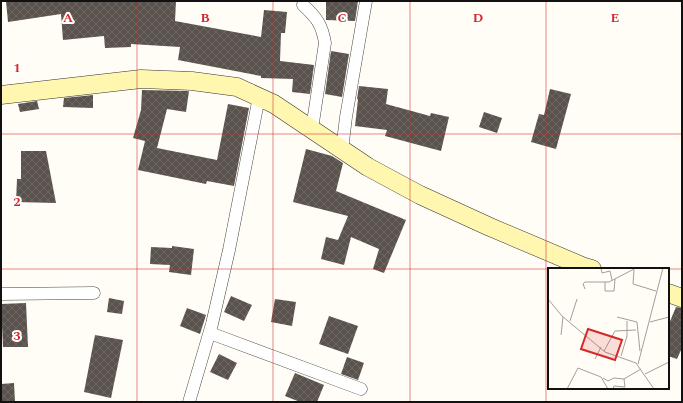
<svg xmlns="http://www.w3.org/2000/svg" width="683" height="403" viewBox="0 0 683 403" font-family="Spectral,serif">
	<defs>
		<pattern id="building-cross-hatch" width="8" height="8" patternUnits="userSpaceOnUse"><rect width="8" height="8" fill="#5a524d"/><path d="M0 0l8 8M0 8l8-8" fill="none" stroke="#6d6662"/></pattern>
	</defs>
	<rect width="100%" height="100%" fill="#fffdf5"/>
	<g fill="url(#building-cross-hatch)">
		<polygon points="6,1 176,1 175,21 261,37 264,10 287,12 285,33 281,33 280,61 314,65 310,94 292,92 293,79 261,78 261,76 178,60 180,47 131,44 131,47 105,48 104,36 63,40 61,14 8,22"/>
		<polygon points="326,1 358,1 355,21 326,20"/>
		<polygon points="331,51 349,54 342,97 325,94"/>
		<polygon points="359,86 388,89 386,104 430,116 431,113 449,117 441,151 385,136 387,130 355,126 358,99 357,99"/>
		<polygon points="550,89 571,94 556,149 531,142 539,114 544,115"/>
		<polygon points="142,90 189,91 186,112 167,109 157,148 217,160 228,104 249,108 234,186 207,181 206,184 138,170 145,141 133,138 141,110"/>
		<polygon points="93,95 93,108 63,107 64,98"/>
		<polygon points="37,101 39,109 20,112 18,104"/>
		<polygon points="484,112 502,118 497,133 479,127"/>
		<polygon points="306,149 332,156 343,163 336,191 406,220 384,273 373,269 379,249 351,237 344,265 321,259 326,237 338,240 348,216 293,202"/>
		<polygon points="21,151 46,151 56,203 16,202 17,179 21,179"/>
		<polygon points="172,246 194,249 191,275 169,272 170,265 150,264 151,247 172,248"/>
		<polygon points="231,296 252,305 244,321 224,312"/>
		<polygon points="109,298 124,301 122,314 107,312"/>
		<polygon points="275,299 296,302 292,326 271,322"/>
		<polygon points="26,303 28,347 3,347 1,304"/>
		<polygon points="676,307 682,308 682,348 677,359 668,356 668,326"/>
		<polygon points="187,308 206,315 200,334 180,326"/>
		<polygon points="329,316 358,326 348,354 319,344"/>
		<polygon points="95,335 123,340 111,398 84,392"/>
		<polygon points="219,354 237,363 228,380 210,372"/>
		<polygon points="347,357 364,363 358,380 341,374"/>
		<polygon points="295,373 324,385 317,402 300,402 285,396"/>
		<polygon points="14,383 15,402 1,402 1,384"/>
	</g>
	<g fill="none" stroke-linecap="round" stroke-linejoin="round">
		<defs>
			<g id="street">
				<path d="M303,5c13,12 19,19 22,38l-13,86"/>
				<polyline points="342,150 346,117 366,1"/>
				<polyline points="1,294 94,293"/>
				<polyline points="210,333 361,389"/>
				<polyline points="189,402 212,324 229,250 259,97"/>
			</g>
			<g id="secondary">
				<polyline points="1,95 141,79 192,81 237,87 274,104 368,167 420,195 490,227 582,266 592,269"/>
				<polyline points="668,293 682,298"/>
			</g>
		</defs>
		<use href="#street" stroke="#444" stroke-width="13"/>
		<use href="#secondary" stroke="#333" stroke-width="19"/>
		<use href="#street" stroke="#fff" stroke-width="12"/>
		<use href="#secondary" stroke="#fff6b0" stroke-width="18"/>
	</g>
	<path fill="none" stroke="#d62828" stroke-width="1" stroke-opacity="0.55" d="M137,1v401M273,1v401M410,1v401M546,1v401M1,134h681M1,269h681"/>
	<g transform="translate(548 268)">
		<rect width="121" height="121" fill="#fffdf5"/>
		<path fill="none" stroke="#a09f9a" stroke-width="1" d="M53,0l1,5 8,-2 2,9M86,2l-1,14 23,7M57,14v9h9l1,-12M37,21l-2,-5 2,-2h24l27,-14M0,31l14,17 43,36 31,11 18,26M69,49l20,5 3,29M22,53l7,-22M102,54l19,-5M13,67l2,-18M56,83l11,-20 21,-1M73,88l6,-20v-15M47,91l6,-12M90,96l25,-96M97,106l24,-12M55,110l5,3 6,-3 10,1M19,121l11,-21 23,9 7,12M65,121l1,-3 11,1 -1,-8 17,-10"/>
		<path fill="#d62828" fill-opacity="0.15" stroke="#d62828" stroke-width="2" d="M40,61l34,11 -7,20 -34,-11z"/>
		<rect width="121" height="121" fill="none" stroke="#111" stroke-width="2"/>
	</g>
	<g font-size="13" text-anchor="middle" font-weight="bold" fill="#d62828" stroke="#fff" stroke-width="4" stroke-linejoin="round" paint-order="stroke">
		<text x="68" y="22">A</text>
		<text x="205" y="22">B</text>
		<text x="342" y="22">C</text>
		<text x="478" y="22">D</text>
		<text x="615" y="22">E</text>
		<text x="17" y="72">1</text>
		<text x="17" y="206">2</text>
		<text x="17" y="340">3</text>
	</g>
	<rect width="683" height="403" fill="none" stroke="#111111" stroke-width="4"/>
</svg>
